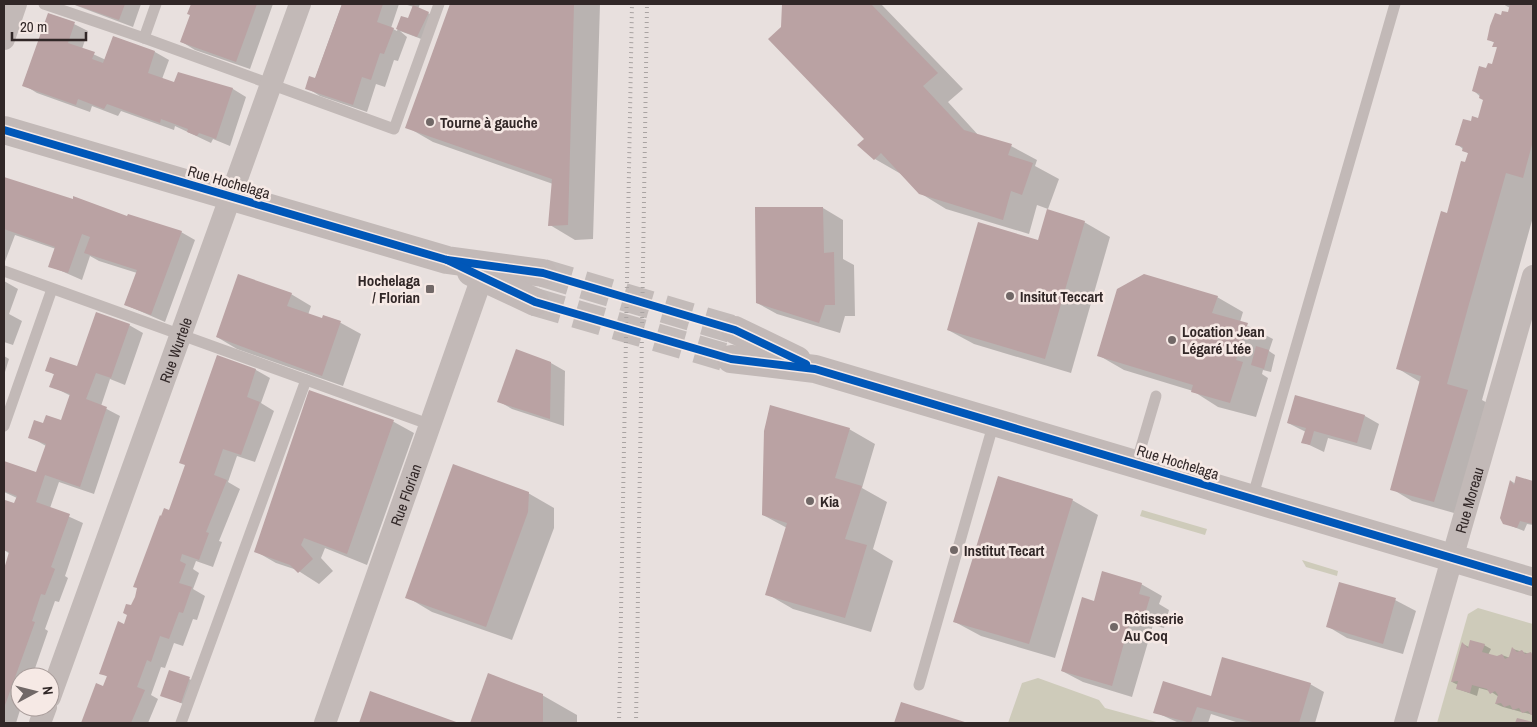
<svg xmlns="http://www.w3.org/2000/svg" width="1537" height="727" viewBox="0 0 1537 727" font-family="'Archivo Narrow',sans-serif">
	<rect width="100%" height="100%" fill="#e8e0de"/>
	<g fill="#cecbba">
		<polygon points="1142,510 1207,529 1205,535 1140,516"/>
		<polygon points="1302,560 1338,571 1337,576 1306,567"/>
		<polygon points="1478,608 1533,624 1533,723 1437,723 1468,614"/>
		<polygon points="1038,678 1099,700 1105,708 1160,723 1008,723 1022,683"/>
	</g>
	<g fill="#0003">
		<polygon points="72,4 141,4 133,27"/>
		<polygon points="192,4 273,4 250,69 195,50 182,42 191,15 189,13"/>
		<polygon points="342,4 399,4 391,28 397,31 402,17 409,20 414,7 404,4 420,4 418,9 435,16 424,40 400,31 407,37 398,61 394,60 385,87 376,84 367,112 320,96 307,88 315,79"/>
		<polygon points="451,4 600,4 593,239 575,240 550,225 553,184 433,142 407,127"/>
		<polygon points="783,4 881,4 963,89 948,102 980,137 1011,146 1037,160 1035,166 1059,179 1048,209 1037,205 1029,234 946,209 920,193 901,174 875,159 858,145 866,140 783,27"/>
		<polygon points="1503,4 1533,4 1533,217 1482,400 1502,411 1454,513 1412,501 1392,489 1420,382 1397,368 1469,154 1457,144 1472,122 1479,119 1484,100 1474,91 1487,69 1493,66 1498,48 1494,46 1495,43 1488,39 1502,16 1509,13 1510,8"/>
		<polygon points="74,24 88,31 82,49 106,60 114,37 155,52 169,60 162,79 175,84 178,74 233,89 246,97 230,146 213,139 211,143 175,126 174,130 121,111 118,116 92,106 90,112 37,93 24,85"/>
		<polygon points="4,178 128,218 181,232 195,240 165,322 126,305 137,273 99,261 90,256 82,280 50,266 56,249 15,235 4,264"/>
		<polygon points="823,208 843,220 843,259 854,265 855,316 845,316 840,333 777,314 757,303"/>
		<polygon points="1084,222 1110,237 1071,373 974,344 948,330 1039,242"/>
		<polygon points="4,281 18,289 9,314 22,321 13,345 4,342"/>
		<polygon points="291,294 311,306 308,315 323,320 324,317 341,323 361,334 343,386 237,349 217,337"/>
		<polygon points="1217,297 1243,312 1240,322 1273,339 1269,351 1275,355 1271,372 1263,370 1262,374 1268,378 1256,417 1218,407 1193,391 1124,370 1098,355"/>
		<polygon points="129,325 143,333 125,385 110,379 101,406 120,416 94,494 59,482 50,508 83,523 65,576 68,578 59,602 55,601 45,629 48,631 32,677 20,677 21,707 16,723 4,723 4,572 10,554 4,550 4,506 5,501 15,505 17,498 4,492 4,462 37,473 46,446 30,437 44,425 62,422 71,396 51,386 55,375 47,370 78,367"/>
		<polygon points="4,356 9,359 5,372 4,371"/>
		<polygon points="218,357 256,370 270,378 261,403 274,411 255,462 237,456 228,482 240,489 219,541 222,542 213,567 196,561 193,569 199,573 193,589 205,596 197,620 193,619 183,646 174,643 165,668 161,667 151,695 158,699 148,723 82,723 97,685 104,687 108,677 101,673 125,625 170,511 186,466"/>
		<polygon points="551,363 565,371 564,426 512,409 498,401"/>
		<polygon points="310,392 394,422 414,433 367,565 325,548 321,558 333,571 319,584 297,570 276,563 255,551"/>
		<polygon points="1296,397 1365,416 1379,424 1371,450 1328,438 1324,452 1303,442 1306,432 1288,423"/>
		<polygon points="849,429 875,444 862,488 887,502 873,549 893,561 871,632 793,609 767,594 787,528 763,515"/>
		<polygon points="1517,478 1533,483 1533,525 1527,524 1524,531 1504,523 1511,481 1516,484"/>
		<polygon points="528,493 554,508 554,528 512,640 432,612 407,597"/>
		<polygon points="1072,500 1098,515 1055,658 981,636 955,622"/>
		<polygon points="1141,584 1162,596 1159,604 1169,610 1164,628 1153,625 1132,697 1083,682 1062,671 1095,602"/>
		<polygon points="1395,600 1416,611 1403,654 1347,638 1327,626"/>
		<polygon points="1463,644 1469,647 1484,645 1491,649 1488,655 1497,658 1502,655 1510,658 1513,649 1533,655 1533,715 1503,707 1496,704 1499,697 1490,691 1479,688 1477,696 1458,689 1458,685 1452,682"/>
		<polygon points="170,671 196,682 188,706 162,695"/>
		<polygon points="489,675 542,695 577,715 577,723 472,723"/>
		<polygon points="1310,684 1324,692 1315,723 1239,723 1211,714 1208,723 1179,723 1155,712 1212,697"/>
		<polygon points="371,692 456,723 360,723"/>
		<polygon points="902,703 965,723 895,723"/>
	</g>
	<g fill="#baa2a3">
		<polygon points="73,4 125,4 119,20"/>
		<polygon points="191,4 257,4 236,62 180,42 190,15 187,14"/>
		<polygon points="342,4 383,4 377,22 394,28 384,54 380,53 371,80 362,77 353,105 305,89 309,76 315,78"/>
		<polygon points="450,4 574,4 568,225 548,226 552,179 405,128"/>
		<polygon points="782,4 871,4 938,73 923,86 964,130 1012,144 1008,155 1033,163 1022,195 1011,191 1003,220 919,194 881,153 874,160 857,145 864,139 768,39 781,27"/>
		<polygon points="1510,4 1533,4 1533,141 1523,178 1506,173 1469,304 1447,384 1468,390 1434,502 1390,490 1421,376 1396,369 1441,211 1447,213 1461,161 1465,162 1468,153 1462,151 1463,147 1455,145 1463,119 1471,121 1472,116 1478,118 1483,100 1479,98 1480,94 1472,91 1479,66 1486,68 1488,63 1492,64 1497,47 1492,47 1494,42 1487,40 1490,26 1495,13 1501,15 1502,11 1508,12"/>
		<polygon points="413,5 429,12 417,37 396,29 401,16 408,18"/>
		<polygon points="48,13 75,22 68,43 95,52 92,59 103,63 113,36 155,51 148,73 174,82 178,72 233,88 216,139 199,133 197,136 187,132 188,129 161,119 160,123 107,104 104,109 78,99 76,105 22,86"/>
		<polygon points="4,177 73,199 73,196 127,216 128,214 182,231 151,315 124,305 137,270 84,253 90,237 82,234 68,273 48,267 55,247 4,229"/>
		<polygon points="755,207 823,207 824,253 834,252 835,305 825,305 819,323 756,303"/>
		<polygon points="1047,209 1085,221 1045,359 947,330 978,222 1038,240"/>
		<polygon points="238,274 292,293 287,306 322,318 323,315 341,321 322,376 216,337"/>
		<polygon points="1144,274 1218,296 1212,313 1248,323 1236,360 1243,362 1230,403 1191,392 1193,385 1097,356 1117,289"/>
		<polygon points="96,312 130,324 111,378 96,373 86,399 107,407 80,487 45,475 36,502 70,514 51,567 55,569 45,595 41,594 32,621 35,622 4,708 4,569 9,552 4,550 4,502 5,500 14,503 17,496 4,491 4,461 36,472 46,444 28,438 34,420 43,423 46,415 61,420 70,394 49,387 54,374 45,371 50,357 77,366"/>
		<polygon points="1256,346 1269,350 1264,369 1251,365"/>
		<polygon points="516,349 551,362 550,419 497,402"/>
		<polygon points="217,355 256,369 247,397 260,402 241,455 223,449 214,475 227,480 206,532 209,533 199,560 182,554 180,561 186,564 179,583 192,587 183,613 179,612 169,639 160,636 151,662 147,660 137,687 145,690 131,723 81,723 96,683 103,686 107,676 99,674 118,621 124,624 127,615 123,613 126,604 131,605 135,597 137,588 133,587 160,515 161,516 164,508 169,510 185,465 179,463"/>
		<polygon points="309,390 394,420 347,554 304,538 301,545 313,559 298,573 290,565 254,552"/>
		<polygon points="1295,395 1365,415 1357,443 1314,431 1310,445 1301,443 1306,428 1287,423"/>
		<polygon points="770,405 850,428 835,478 862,486 845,539 867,545 845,618 765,595 787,523 762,515 764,431"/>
		<polygon points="453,464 529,492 528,512 486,627 405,598"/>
		<polygon points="998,476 1073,499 1029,644 953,622"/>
		<polygon points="1516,476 1533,481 1533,524 1520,521 1517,528 1503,524 1500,518 1510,480 1514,485"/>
		<polygon points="1102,571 1142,583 1139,594 1150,597 1144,617 1132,614 1112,686 1061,671 1082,597 1094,601"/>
		<polygon points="1339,582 1396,598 1383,644 1326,627"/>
		<polygon points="1470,640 1485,644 1482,652 1497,656 1502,654 1505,659 1509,657 1512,647 1517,652 1522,650 1525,654 1531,652 1533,656 1533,715 1531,715 1528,711 1522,713 1519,708 1513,710 1510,705 1504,707 1501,703 1495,704 1498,695 1495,691 1490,694 1487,689 1472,685 1470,693 1456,689 1458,681 1451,682 1462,642 1468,648"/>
		<polygon points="1222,657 1311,683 1299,723 1256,723 1197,707 1191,723 1153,713 1163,681 1211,696"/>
		<polygon points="169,670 190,677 181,703 160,696"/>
		<polygon points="488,673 543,694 543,723 470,723"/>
		<polygon points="370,691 459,723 359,723"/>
		<polygon points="901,702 968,723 894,723"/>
		<polygon points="1517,718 1533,722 1533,723 1515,723"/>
	</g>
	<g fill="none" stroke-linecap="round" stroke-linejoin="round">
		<g stroke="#c3bbb9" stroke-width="28" stroke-dasharray="28 14" stroke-linecap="butt">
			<polyline points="543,273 735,330"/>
			<polyline points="535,302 731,359"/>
		</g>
		<g stroke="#c2b9b7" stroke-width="11">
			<polyline points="44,4 144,38 394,129 439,4"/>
			<polyline points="144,38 156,4"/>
			<polyline points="4,271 431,425"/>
			<polyline points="4,426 52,289"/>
			<polyline points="1136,464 1156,396"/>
			<polyline points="1252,499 1395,4"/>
			<polyline points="919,685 994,422"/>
			<polyline points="181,723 306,380"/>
		</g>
		<g stroke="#c2b9b7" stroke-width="22">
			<polyline points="4,39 16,4"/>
			<path id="s1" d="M50,697l250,-693"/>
			<polyline points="40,723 46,707"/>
			<path id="s2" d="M325,723l161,-457"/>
			<path id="s3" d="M1405,723l128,-447"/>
		</g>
		<g stroke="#c2b9b7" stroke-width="28">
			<polyline points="4,130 447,260 543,273"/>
			<polyline points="471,272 535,302"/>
			<polyline points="735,330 797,360"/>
			<polyline points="731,359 815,369 1533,582"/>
		</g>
		<g stroke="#a9a3a2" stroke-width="4" stroke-dasharray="1 4" stroke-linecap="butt">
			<polyline points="619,723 632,4"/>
			<polyline points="636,723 647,4"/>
		</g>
		<defs>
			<g id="cycleway">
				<polyline points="4,130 447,260 543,273 735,330 806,364"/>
				<polyline points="447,260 535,302 731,359 815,369 1533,582"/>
			</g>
		</defs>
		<use href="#cycleway" stroke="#f6e9e5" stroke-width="11"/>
		<use href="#cycleway" stroke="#0057b8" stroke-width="8"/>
	</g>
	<g fill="#716867" stroke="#f6e9e5" stroke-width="2">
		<circle cx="430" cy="122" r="5"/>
		<rect x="425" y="284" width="10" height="10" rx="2.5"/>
		<circle cx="1010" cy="296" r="5"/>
		<circle cx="1172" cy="340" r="5"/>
		<circle cx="810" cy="501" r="5"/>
		<circle cx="954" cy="550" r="5"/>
		<circle cx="1114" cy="627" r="5"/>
	</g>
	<g text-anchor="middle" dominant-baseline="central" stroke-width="5" stroke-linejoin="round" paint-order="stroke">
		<g font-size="15" font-weight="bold" fill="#312727" stroke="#f6e9e5" text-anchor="start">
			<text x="440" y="122">Tourne à gauche</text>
			<text x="420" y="280" text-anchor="end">Hochelaga<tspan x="420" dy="17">/ Florian</tspan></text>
			<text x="1020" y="296">Insitut Teccart</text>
			<text x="1182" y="331">Location Jean<tspan x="1182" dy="17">Légaré Ltée</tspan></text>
			<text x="820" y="501">Kia</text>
			<text x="964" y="550">Institut Tecart</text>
			<text x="1124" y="618">Rôtisserie<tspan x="1124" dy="17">Au Coq</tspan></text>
		</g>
		<g font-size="15" fill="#312727" stroke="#f6e9e5">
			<text transform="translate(229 182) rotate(16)">Rue Hochelaga</text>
			<text stroke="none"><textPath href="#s1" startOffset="369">Rue Wurtele</textPath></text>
			<text transform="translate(1178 462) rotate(17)">Rue Hochelaga</text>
			<text stroke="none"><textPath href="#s2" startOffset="242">Rue Florian</textPath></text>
			<text stroke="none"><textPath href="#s3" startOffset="232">Rue Moreau</textPath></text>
		</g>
	</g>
	<rect width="1537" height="727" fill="none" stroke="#312727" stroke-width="10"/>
	<g transform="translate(35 692) rotate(83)"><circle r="24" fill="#f6e9e5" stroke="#a79b99"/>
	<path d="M0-4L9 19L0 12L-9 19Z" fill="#716867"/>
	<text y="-8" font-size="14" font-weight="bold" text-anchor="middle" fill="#312727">N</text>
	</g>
	<path d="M12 32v8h74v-8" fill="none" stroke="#312727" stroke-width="2.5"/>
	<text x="20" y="32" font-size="15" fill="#312727" stroke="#f6e9e5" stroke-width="4" paint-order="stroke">20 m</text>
</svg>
